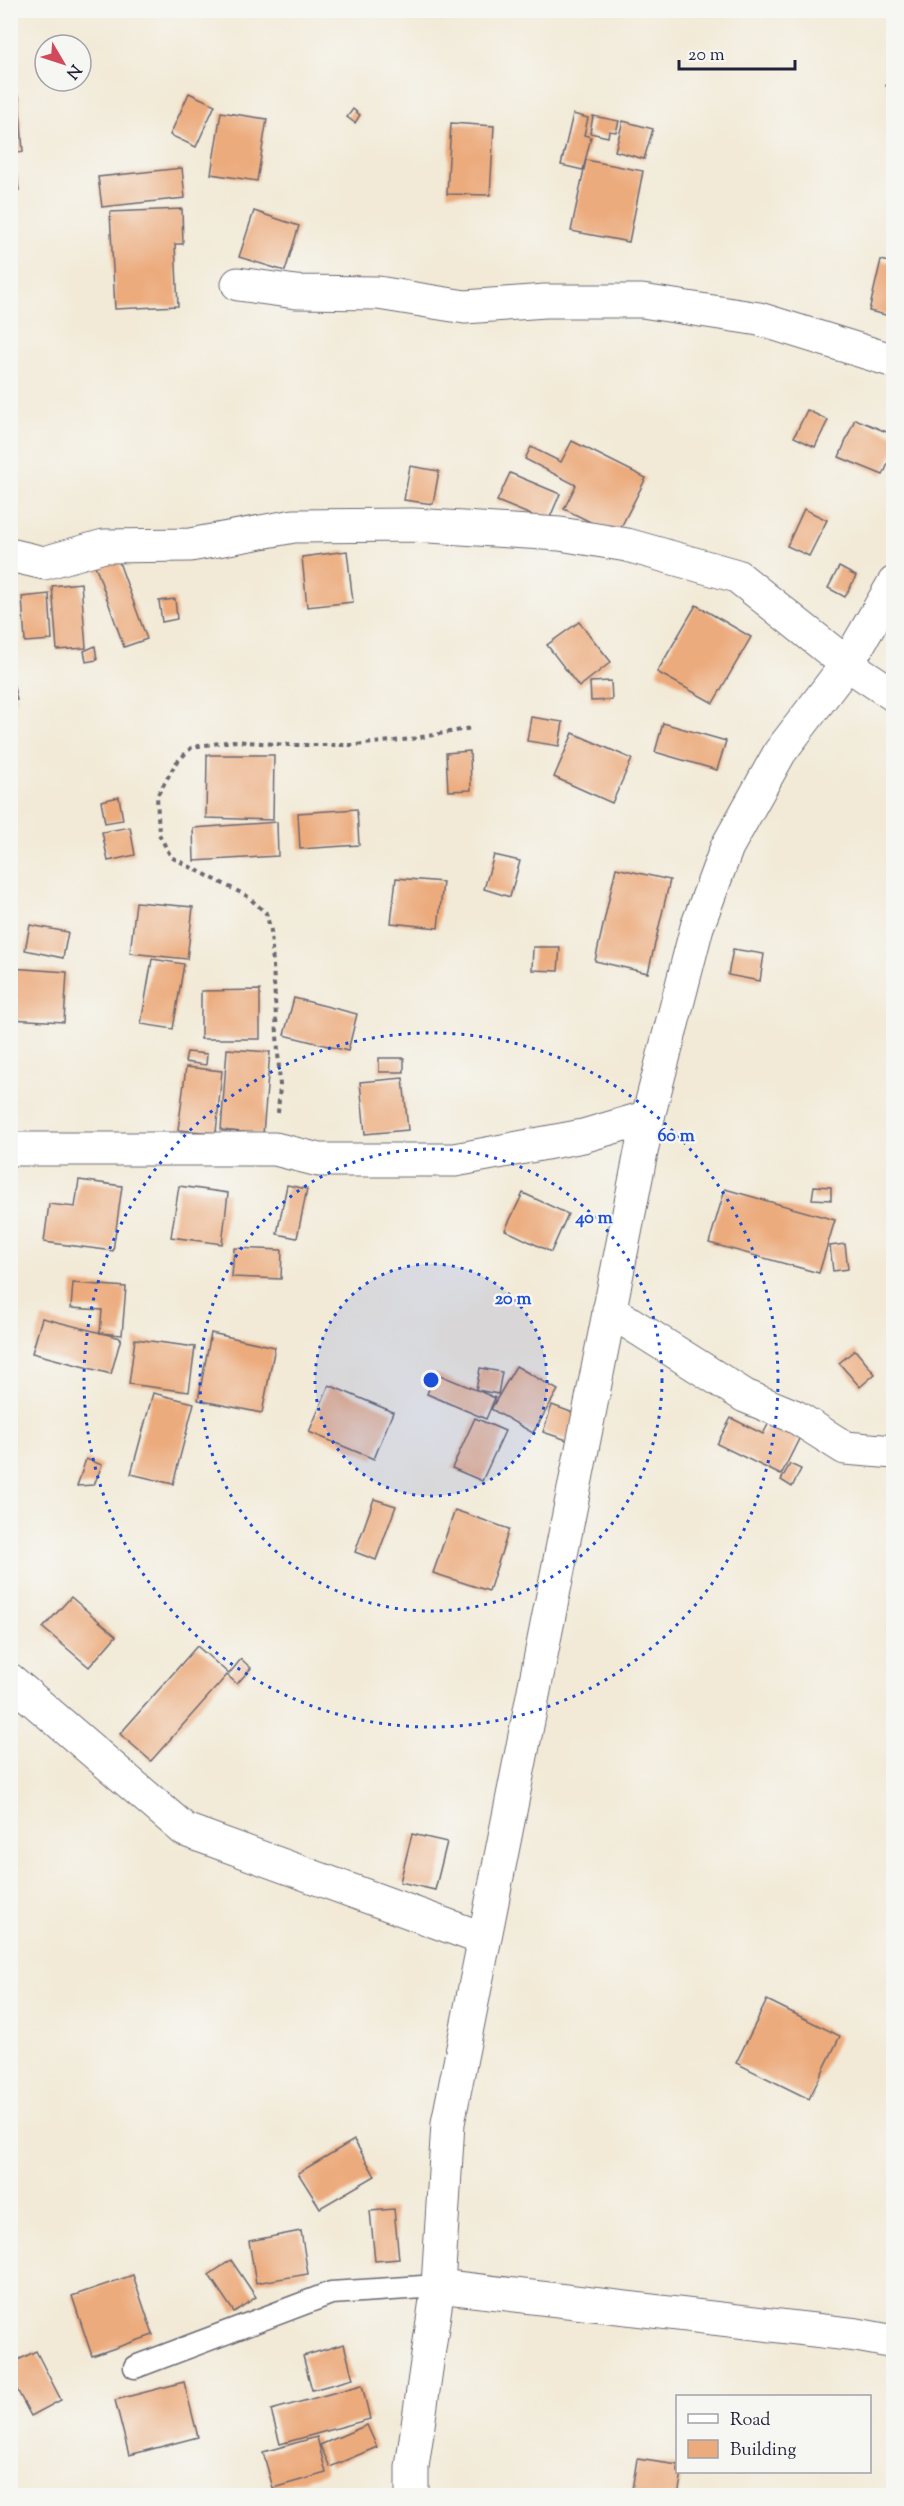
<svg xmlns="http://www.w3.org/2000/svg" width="904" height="2506" viewBox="0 0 904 2506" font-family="'Sorts Mill Goudy',serif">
	<rect width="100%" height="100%" fill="#f6f6f2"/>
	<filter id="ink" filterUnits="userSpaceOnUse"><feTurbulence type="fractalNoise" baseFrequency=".0167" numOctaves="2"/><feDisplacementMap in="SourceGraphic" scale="12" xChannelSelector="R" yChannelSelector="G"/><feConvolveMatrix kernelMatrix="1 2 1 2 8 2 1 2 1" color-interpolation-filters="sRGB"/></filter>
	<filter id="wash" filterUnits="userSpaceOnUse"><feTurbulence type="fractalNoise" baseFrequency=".008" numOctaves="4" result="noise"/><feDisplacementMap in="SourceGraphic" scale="24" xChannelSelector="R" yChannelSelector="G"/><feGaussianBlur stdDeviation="1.35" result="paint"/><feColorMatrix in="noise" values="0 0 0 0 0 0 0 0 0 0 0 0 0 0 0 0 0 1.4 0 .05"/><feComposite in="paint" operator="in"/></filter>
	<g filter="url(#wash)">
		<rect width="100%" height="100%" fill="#f2ead7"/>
		<g id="blocks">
			<g fill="#ecab7d">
				<polygon points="894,63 894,88 886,86"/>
				<polygon points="189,93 215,105 196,147 170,135"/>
				<polygon points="19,96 23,152 10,154 10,97"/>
				<polygon points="353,109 360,115 355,123 347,117"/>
				<polygon points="221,112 267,119 257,181 211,174"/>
				<polygon points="573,114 588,118 584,135 591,137 583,170 561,165"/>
				<polygon points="593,116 619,121 616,132 609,131 608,137 590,133"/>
				<polygon points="623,121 653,129 644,159 615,151"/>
				<polygon points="451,123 494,126 490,195 447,194"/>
				<polygon points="586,160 643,171 629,242 571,231"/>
				<polygon points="182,168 185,198 102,207 98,177"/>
				<polygon points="17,175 19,190 10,191 10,176"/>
				<polygon points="182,209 183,244 175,244 178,306 115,309 110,212"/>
				<polygon points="254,211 299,226 285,271 239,257"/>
				<polygon points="881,260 894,263 894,317 869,311"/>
				<polygon points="807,410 828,420 815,447 794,437"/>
				<polygon points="855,419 894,435 894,450 883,475 839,457"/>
				<polygon points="572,441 646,478 617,535 564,509 576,485 525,459 531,447 561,462"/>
				<polygon points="410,466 439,471 433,504 404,500"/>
				<polygon points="510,473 560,494 548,522 497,501"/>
				<polygon points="804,509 827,520 809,556 787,546"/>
				<polygon points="347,551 353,602 307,607 302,557"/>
				<polygon points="116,554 147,639 124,647 94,562"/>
				<polygon points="839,567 856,576 845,597 828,588"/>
				<polygon points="81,583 86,648 57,650 52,586"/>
				<polygon points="49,594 52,640 25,642 22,597"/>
				<polygon points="175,599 177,619 162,622 159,601"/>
				<polygon points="696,605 751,637 713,703 657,672"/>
				<polygon points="579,622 611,662 579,687 547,645"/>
				<polygon points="95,646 97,660 86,662 84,651"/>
				<polygon points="10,670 17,700 10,701"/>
				<polygon points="611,681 612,700 591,701 590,682"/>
				<polygon points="531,717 563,722 559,746 527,741"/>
				<polygon points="663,723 726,741 717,770 655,752"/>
				<polygon points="573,733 632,759 612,803 554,777"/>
				<polygon points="470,751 471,790 448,791 446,753"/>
				<polygon points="207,755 274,755 273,820 206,818"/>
				<polygon points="119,797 123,820 105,823 101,801"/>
				<polygon points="357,809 359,845 300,849 298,813"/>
				<polygon points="277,822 278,856 194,861 193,828"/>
				<polygon points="130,827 135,855 108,861 102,832"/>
				<polygon points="494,855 520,861 510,897 484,889"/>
				<polygon points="616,868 670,880 648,973 595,961"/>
				<polygon points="396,878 443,882 438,928 391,923"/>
				<polygon points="136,902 193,907 187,959 130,953"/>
				<polygon points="30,925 68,932 63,958 25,950"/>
				<polygon points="533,947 560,947 558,971 532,970"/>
				<polygon points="733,949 764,954 760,981 728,975"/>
				<polygon points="152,959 184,964 173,1029 141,1024"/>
				<polygon points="10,968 67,972 64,1022 10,1019"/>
				<polygon points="260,990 260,1039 201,1039 201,991"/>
				<polygon points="294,998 357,1014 348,1051 284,1035"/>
				<polygon points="227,1049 270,1052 263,1134 221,1130"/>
				<polygon points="187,1052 207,1054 206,1065 185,1062"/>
				<rect x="379" y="1058" width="25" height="14"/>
				<polygon points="186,1067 222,1071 216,1133 178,1130"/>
				<polygon points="403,1078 408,1130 365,1134 360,1082"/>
				<polygon points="79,1180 122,1186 113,1251 44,1242 49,1204 75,1207"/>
				<polygon points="287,1185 307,1189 297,1238 277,1234"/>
				<polygon points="179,1186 228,1193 222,1244 171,1237"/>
				<polygon points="814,1186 831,1187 831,1200 812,1199"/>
				<polygon points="725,1189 835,1220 819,1273 709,1243"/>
				<polygon points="523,1193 568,1214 551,1252 505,1230"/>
				<polygon points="845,1244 848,1269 833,1271 830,1246"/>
				<polygon points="234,1248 282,1250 281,1279 232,1277"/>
				<polygon points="73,1283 126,1287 122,1335 100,1333 102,1310 71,1308"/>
				<polygon points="42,1318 121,1338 111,1374 32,1353"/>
				<polygon points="211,1333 275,1347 262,1413 198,1400"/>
				<polygon points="135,1339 195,1347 189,1392 129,1384"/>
				<polygon points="855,1350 875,1374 860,1387 839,1363"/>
				<polygon points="516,1366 558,1390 533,1433 491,1409"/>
				<polygon points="480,1368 502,1372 498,1394 477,1390 495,1398 486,1419 427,1394 435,1373 476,1390"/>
				<polygon points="329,1385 393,1412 374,1459 309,1432"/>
				<polygon points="153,1393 194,1403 173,1484 131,1474"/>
				<polygon points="552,1405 576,1414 567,1440 543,1432"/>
				<polygon points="773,1415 803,1431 781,1475 717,1444 731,1418 763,1434"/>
				<polygon points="475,1418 505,1431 482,1481 452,1468"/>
				<polygon points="86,1459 102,1465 94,1485 77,1486"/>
				<polygon points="790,1464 801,1469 792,1487 781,1480"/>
				<polygon points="374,1499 396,1506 376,1560 355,1552"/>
				<polygon points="455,1510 509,1529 489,1591 433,1573"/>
				<polygon points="71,1597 116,1636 89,1667 43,1628"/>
				<polygon points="197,1646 229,1674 241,1659 251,1668 237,1684 227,1675 151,1761 120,1734"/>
				<polygon points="412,1834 447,1842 435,1890 400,1882"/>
				<polygon points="767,2000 840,2036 809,2099 736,2063"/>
				<polygon points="354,2140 375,2176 320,2208 298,2173"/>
				<polygon points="394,2209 399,2259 375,2261 370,2211"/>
				<polygon points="301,2231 308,2274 256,2283 249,2241"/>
				<polygon points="231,2260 256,2297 234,2312 209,2275"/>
				<polygon points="133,2275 153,2335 92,2356 72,2296"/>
				<polygon points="344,2344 353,2379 312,2390 303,2356"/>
				<polygon points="36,2351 61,2400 31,2416 10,2376 10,2364"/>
				<polygon points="184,2382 198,2437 129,2455 115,2400"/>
				<polygon points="362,2385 370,2419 280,2444 271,2410"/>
				<polygon points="367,2425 377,2447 330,2467 320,2445"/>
				<polygon points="317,2437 326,2473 273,2488 263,2452"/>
				<polygon points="637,2459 678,2465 678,2472 682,2472 678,2496 631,2496"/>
			</g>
		</g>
	</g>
	<g filter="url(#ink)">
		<use href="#blocks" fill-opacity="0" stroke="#6b6872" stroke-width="1.5"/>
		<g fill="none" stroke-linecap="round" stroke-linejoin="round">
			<defs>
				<polyline id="lane" points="135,2367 331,2293 438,2286"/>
				<g id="street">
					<polyline points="238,284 296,292 378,293 465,307 545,301 642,301 759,319 894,361"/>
					<polyline points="10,555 44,563 104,546 190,545 294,526 413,525 560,534 627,545 737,576 847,664 894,695"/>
					<polyline points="10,1149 275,1149 319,1160 455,1160 583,1136 648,1117"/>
					<polyline points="609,1310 745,1396 796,1417 845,1448 894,1452"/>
					<polyline points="10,1680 185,1830 484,1939"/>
					<polyline points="438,2286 857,2335 894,2342"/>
					<polyline points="412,2496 412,2467 438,2286 448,2123 648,1117 697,927 727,847 780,752 847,664 894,583"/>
				</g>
			</defs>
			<use href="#lane" stroke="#6b6872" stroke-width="25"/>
			<use href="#street" stroke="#6b6872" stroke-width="35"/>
			<polyline stroke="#6b6872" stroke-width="4" stroke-dasharray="4.5 4.5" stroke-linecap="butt" points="278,1113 280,1086 271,931 266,913 247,896 171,857 159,834 157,796 176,763 192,747 233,741 289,745 355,745 411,739 472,728"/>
			<use href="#lane" stroke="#fff" stroke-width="22"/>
			<use href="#street" stroke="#fff" stroke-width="33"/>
		</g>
	</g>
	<circle cx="431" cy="1380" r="116" fill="#1d4ed8" fill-opacity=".12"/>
	<g fill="none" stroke="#1d4ed8" stroke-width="3" stroke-dasharray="3 6">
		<circle cx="431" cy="1380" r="116"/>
		<circle cx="431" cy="1380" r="231"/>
		<circle cx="431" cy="1380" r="347"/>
	</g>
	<circle cx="431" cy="1380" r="9" fill="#1d4ed8" stroke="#f6f6f2" stroke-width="3"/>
	<g font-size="18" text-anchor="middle" font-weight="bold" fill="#1d4ed8" stroke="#f6f6f2" stroke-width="5" stroke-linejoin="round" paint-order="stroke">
		<text x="676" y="1141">60 m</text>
		<text x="594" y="1223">40 m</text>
		<text x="513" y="1304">20 m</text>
	</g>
	<rect width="904" height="2506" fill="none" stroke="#f6f6f2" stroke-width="36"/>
	<rect x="676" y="2395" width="195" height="78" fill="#f6f6f2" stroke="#a1a1a9" stroke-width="1.5"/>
	<rect x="688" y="2414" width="30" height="9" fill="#ffffff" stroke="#a1a1a9" stroke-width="1.5"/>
	<text x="730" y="2425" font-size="18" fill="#22223b">Road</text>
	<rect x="688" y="2440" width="30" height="18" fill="#ecab7d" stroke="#a1a1a9" stroke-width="1.5"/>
	<text x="730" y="2455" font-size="18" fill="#22223b">Building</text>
	<g transform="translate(63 63) rotate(129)"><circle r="28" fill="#f6f6f2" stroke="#a1a1a9" stroke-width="1.5"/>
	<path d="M0-4.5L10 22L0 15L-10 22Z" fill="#d1495b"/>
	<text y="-9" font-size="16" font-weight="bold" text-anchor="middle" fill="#22223b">N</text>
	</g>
	<path d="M679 60v9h116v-9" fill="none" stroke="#22223b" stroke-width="3"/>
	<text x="688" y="60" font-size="18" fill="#22223b" stroke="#f6f6f2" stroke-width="4.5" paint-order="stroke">20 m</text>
</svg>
